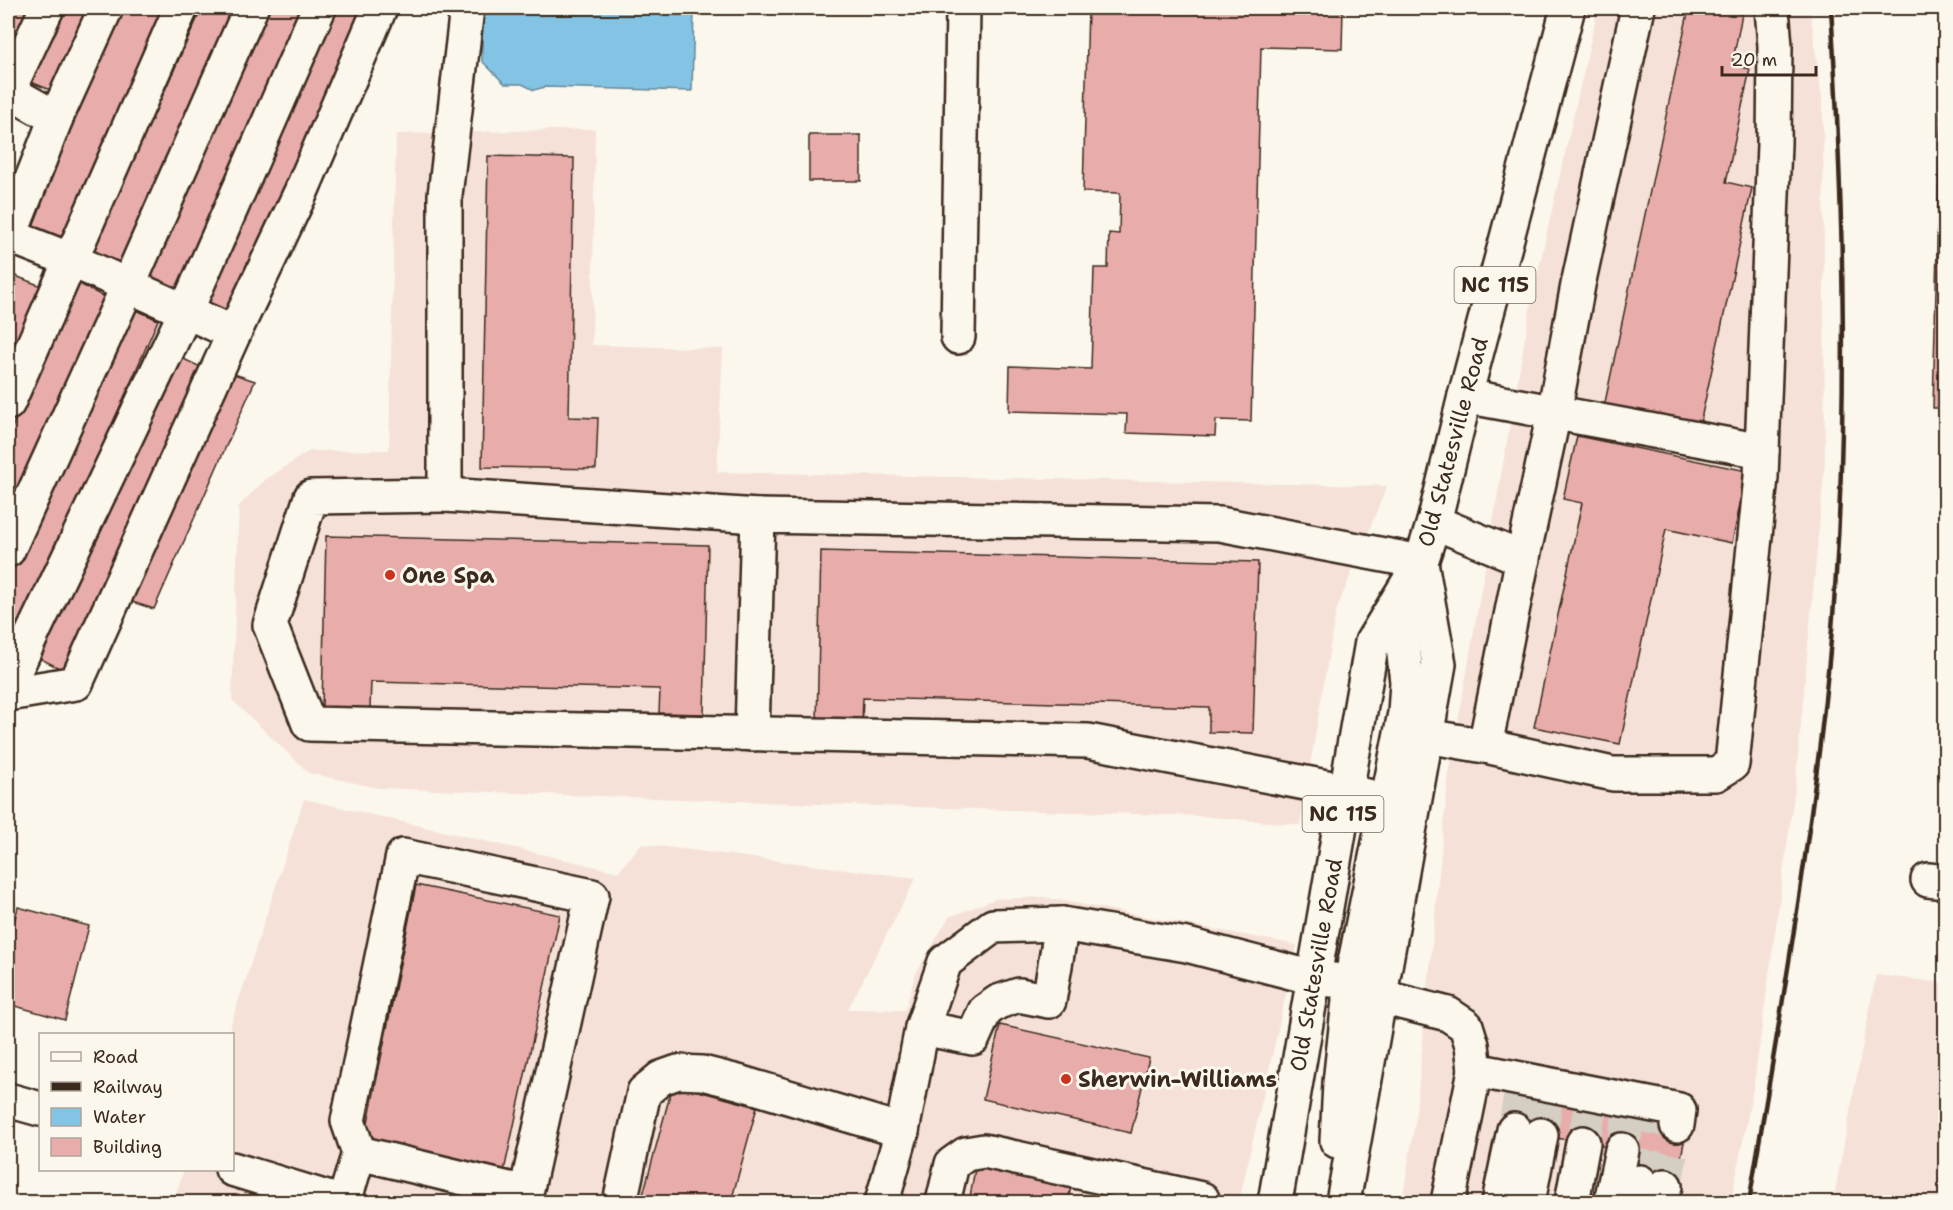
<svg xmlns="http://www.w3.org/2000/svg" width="1953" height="1210" viewBox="0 0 1953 1210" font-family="'Shantell Sans',sans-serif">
	<rect width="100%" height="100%" fill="#fbf7ec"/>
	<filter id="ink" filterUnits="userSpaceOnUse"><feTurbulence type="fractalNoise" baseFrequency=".0167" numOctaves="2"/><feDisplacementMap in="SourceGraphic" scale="12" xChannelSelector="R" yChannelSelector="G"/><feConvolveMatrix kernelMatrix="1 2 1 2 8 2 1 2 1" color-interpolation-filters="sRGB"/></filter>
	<g filter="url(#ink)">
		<g fill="#f5e1d8">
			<polygon points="1598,8 1810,8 1823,107 1825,462 1795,788 1754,1084 1731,1202 1402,1202 1415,1122 1448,780 1532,298"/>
			<polygon points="595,129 592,345 723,349 717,472 1387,486 1336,611 1300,825 1201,816 818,804 378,788 309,773 232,700 239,506 265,480 309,451 389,450 396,134"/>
			<polygon points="304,799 618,872 641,844 916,878 848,1009 905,1010 916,973 949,917 995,899 1043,897 1297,945 1239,1202 173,1202 184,1170 232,1170 232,1034 228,1034"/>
			<polygon points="1876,975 1945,983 1945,1202 1833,1202"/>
		</g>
		<polygon fill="#83c4e4" stroke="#668695" stroke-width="1.5" points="484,8 694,8 692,91 545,87 534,90 522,84 505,84 482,61 482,15"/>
		<g fill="#e8adab" stroke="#3b2a1e" stroke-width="1.5">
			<polygon points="8,8 32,8 8,60"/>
			<polygon points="59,8 98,8 60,94 26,80"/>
			<polygon points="122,8 167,8 61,246 23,228"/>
			<polygon points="202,8 237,8 116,269 91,254"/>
			<polygon points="266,8 304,8 173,299 141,281"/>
			<polygon points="334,8 371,8 231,316 197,302"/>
			<polygon points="1088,8 1343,8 1342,49 1261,47 1251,421 1216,420 1215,436 1126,433 1127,414 1009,411 1010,366 1091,369 1094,268 1108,268 1109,233 1119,234 1120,193 1083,192"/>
			<polygon points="1689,8 1733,8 1743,9 1732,65 1750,69 1726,182 1752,188 1699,428 1604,407"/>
			<polygon points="1943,8 1946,8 1946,408 1933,408"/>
			<rect x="809" y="135" width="52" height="46"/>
			<polygon points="488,156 574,158 569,417 598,418 596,469 482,467"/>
			<polygon points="8,273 41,286 8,361"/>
			<polygon points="78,283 106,298 8,515 8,436"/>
			<polygon points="128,306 158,320 8,662 8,568"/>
			<polygon points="175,355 203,368 67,672 33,655"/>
			<polygon points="228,372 255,381 154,609 126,600"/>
			<polygon points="1577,436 1747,471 1732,543 1666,529 1620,744 1534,727 1582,503 1563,499"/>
			<polygon points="326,536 708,545 704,714 659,713 660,689 371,682 370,708 322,707"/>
			<polygon points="821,551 1258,562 1253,733 1209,732 1209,707 863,698 862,723 817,722"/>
			<polygon points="416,885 560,915 504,1171 364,1142"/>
			<polygon points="18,907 89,926 65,1020 8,1004 8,937 10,938"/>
			<polygon points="1000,1025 1149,1058 1131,1133 983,1099"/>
			<polygon points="673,1084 757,1107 731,1202 641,1202"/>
			<polygon points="1505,1095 1687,1127 1675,1188 1626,1179 1631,1151 1499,1128"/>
			<polygon points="977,1158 1073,1175 1068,1202 969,1202"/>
		</g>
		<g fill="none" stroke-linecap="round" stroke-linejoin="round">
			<g stroke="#d5cec3" stroke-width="33" stroke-dasharray="33 16" stroke-linecap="butt">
				<polyline points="1514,1130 1520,1097"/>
				<polyline points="1541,1135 1546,1102"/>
				<polyline points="1583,1143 1590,1109"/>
				<polyline points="1622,1150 1629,1117"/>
				<polyline points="1640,1182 1653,1121"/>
				<polyline points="1665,1186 1677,1125"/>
			</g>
			<defs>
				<g id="minor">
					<polyline points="47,8 8,91 56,118"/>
					<polyline points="467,8 445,195 445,495 311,497 270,625 309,724 1088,741 1347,791 1388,801"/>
					<polyline points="10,236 71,260 234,333 301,192 380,8"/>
					<polyline points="8,240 56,118 106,8"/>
					<polyline points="958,337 963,8"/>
					<polyline points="1465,396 1762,451"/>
					<polyline points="8,403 181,8"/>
					<polyline points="445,495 758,516"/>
					<polyline points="1434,522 1523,559"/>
					<polyline points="8,550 128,286 251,8"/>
					<polyline points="8,685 185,313 319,8"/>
					<polyline points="8,694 76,683 234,333"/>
					<polyline points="752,734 758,516 1220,524 1421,562"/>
					<polyline points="1426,736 1485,746 1524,552 1554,413 1578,285 1638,8"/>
					<polyline points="1485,746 1613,774 1716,774 1732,764 1761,477 1774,144 1775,46 1772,8"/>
					<polyline points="1928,880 1946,882"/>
					<polyline points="922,1028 973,1038 985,1011 998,1002 1019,995 1049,1001 1062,924"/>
					<polyline points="1475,1070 1679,1110 1677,1125"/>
					<polyline points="8,1100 40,1109"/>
					<polyline points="232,1169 340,1202"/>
					<polyline points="344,1202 359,1153 348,1121 403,856 592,896 526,1193 359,1153"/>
					<polyline points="620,1202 644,1092 661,1078 678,1072 702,1073 738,1082 902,1131"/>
					<polyline points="882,1202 902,1131 922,1028 945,962 993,926 1062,924 1187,945 1314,978 1351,982 1381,997 1448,1014 1466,1026 1472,1045 1475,1070 1448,1202"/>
					<polyline points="943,1202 952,1164 966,1154 984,1151 1202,1199 1201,1202"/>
					<polyline points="1499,1202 1514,1130"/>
					<polyline points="1528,1202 1541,1135"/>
					<polyline points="1572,1202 1583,1143"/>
					<polyline points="1611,1202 1622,1150"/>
					<polyline points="1635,1202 1640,1182"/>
					<polyline points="1657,1202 1665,1186"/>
				</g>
				<g id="major">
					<polyline points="1337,1141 1340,1083 1351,982 1405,713 1407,682 1398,600"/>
					<polyline points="1275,1202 1372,642 1421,562 1434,522 1465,396 1568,8"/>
					<polyline points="1343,1202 1439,664 1421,562"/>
				</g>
			</defs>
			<use href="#minor" stroke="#3b2a1e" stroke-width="38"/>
			<use href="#major" stroke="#3b2a1e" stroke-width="38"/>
			<use href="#minor" stroke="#fbf7ec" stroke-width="33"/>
			<use href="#major" stroke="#fbf7ec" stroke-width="33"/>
			<path stroke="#3b2a1e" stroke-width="4.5" d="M1749,1202c32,-190 66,-380 83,-573 17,-207 12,-415 -1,-621"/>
		</g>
	</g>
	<g fill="#c8321e" stroke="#fbf7ec" stroke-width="2">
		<circle cx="390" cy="575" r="6"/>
		<circle cx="1066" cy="1079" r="6"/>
	</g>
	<g text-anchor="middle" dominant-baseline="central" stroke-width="6" stroke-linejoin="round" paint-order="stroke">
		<g fill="#fbf7ec" stroke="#75685c" stroke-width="1.5">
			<rect x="1454.5" y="267" width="81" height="36" rx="4.5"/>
			<rect x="1302.5" y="796" width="81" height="36" rx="4.5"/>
		</g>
		<g font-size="21" font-weight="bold" fill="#3b2a1e">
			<text x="1495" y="285">NC 115</text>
			<text x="1343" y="814">NC 115</text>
		</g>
		<g font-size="22" fill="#3b2a1e" stroke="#fbf7ec">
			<text transform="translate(1453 442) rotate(-75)">Old Statesville Road</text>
			<text transform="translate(1316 965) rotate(-80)">Old Statesville Road</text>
		</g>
		<g font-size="22" font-weight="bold" fill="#3b2a1e" stroke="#fbf7ec" text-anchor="start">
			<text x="402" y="575">One Spa</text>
			<text x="1078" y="1079">Sherwin-Williams</text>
		</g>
	</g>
	<rect width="1953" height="1210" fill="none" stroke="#fbf7ec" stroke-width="30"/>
	<rect x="15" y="15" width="1923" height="1180" fill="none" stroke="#3b2a1e" stroke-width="2" filter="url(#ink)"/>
	<rect x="39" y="1033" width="195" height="138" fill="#fbf7ec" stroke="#aea59a" stroke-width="1.5"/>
	<rect x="51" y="1052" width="30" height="9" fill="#fbf7ec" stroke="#aea59a" stroke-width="1.5"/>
	<text x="93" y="1063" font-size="18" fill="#3b2a1e">Road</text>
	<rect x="51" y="1082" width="30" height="9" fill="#3b2a1e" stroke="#aea59a" stroke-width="1.5"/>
	<text x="93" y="1093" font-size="18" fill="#3b2a1e">Railway</text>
	<rect x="51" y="1108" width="30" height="18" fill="#83c4e4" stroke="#aea59a" stroke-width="1.5"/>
	<text x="93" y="1123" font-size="18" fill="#3b2a1e">Water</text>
	<rect x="51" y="1138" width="30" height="18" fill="#e8adab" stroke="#aea59a" stroke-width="1.5"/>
	<text x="93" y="1153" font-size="18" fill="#3b2a1e">Building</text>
	<path d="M1722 66v9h94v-9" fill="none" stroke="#3b2a1e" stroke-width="3"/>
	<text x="1731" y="66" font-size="18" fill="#3b2a1e" stroke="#fbf7ec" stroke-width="4.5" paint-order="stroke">20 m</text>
</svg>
